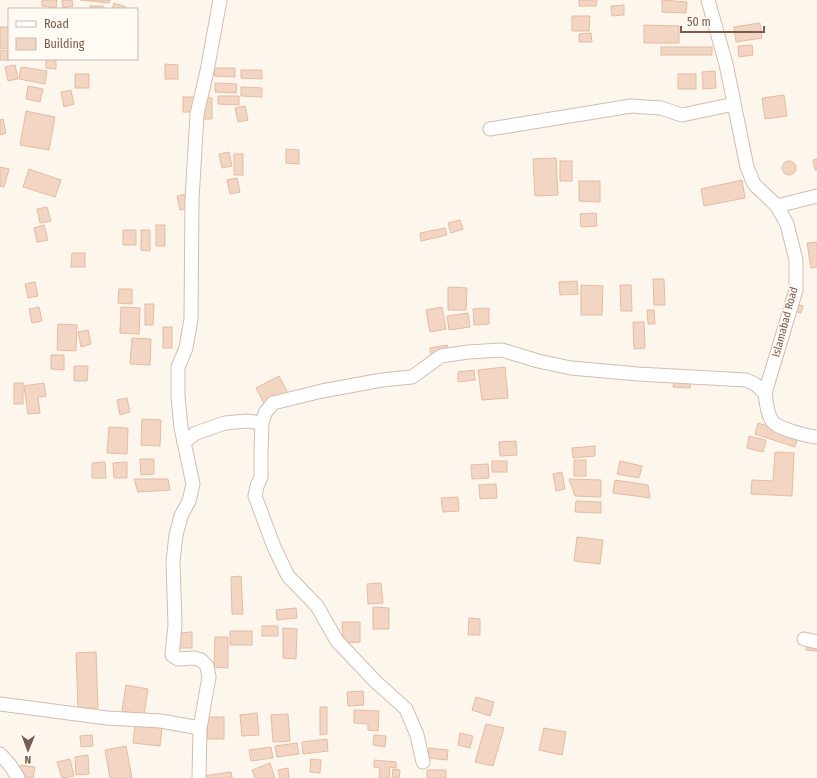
<svg xmlns="http://www.w3.org/2000/svg" width="817" height="778" viewBox="0 0 817 778" font-family="'Fira Sans Condensed',sans-serif">
	<rect width="100%" height="100%" fill="#fdf6ec"/>
	<g fill="#f3d5c3" stroke="#e6bba3">
		<polygon points="42,0 57,0 56,8 42,6"/>
		<polygon points="62,0 72,0 73,6 63,8"/>
		<polygon points="80,0 110,0 109,3"/>
		<polygon points="579,0 597,0 596,6 579,6"/>
		<polygon points="662,0 687,2 686,13 662,12"/>
		<polygon points="114,3 126,7 125,9 112,9"/>
		<polygon points="624,5 624,15 612,16 611,6"/>
		<rect x="90" y="6" width="13" height="3"/>
		<polygon points="572,16 590,16 589,31 572,31"/>
		<polygon points="760,23 762,38 736,42 734,27"/>
		<polygon points="644,25 679,26 679,43 644,43"/>
		<polygon points="0,27 9,27 9,49 0,48"/>
		<polygon points="591,33 592,42 579,42 579,34"/>
		<polygon points="752,45 753,55 739,57 738,46"/>
		<rect x="661" y="47" width="51" height="8"/>
		<polygon points="0,50 8,51 8,60 0,60"/>
		<polygon points="46,59 56,59 56,69 46,68"/>
		<polygon points="165,64 178,65 178,79 165,79"/>
		<polygon points="15,65 18,79 8,81 5,67"/>
		<polygon points="21,67 47,71 45,84 19,79"/>
		<polygon points="214,68 235,68 235,77 214,76"/>
		<polygon points="241,70 262,70 262,79 241,78"/>
		<polygon points="715,71 716,88 703,89 702,72"/>
		<rect x="75" y="74" width="14" height="14"/>
		<rect x="678" y="74" width="18" height="15"/>
		<polygon points="215,83 237,84 236,93 215,92"/>
		<polygon points="28,86 43,89 40,102 26,99"/>
		<polygon points="241,87 262,88 262,97 241,96"/>
		<polygon points="71,90 74,104 64,107 61,92"/>
		<polygon points="784,95 787,116 765,119 762,98"/>
		<polygon points="218,96 239,96 239,105 218,104"/>
		<rect x="183" y="97" width="13" height="15"/>
		<polygon points="203,97 212,98 212,119 203,119"/>
		<polygon points="245,106 248,120 238,122 235,108"/>
		<polygon points="26,111 55,117 49,150 20,145"/>
		<polygon points="3,119 6,133 0,135 0,120"/>
		<polygon points="286,149 299,150 299,164 286,163"/>
		<polygon points="229,152 232,166 222,168 219,154"/>
		<rect x="234" y="154" width="9" height="21"/>
		<polygon points="556,158 558,195 535,196 533,159"/>
		<polygon points="817,159 817,170 815,170 813,160"/>
		<rect x="560" y="161" width="12" height="20"/>
		<circle cx="789" cy="168" r="7"/>
		<polygon points="0,167 9,169 4,187 0,186"/>
		<polygon points="29,169 61,180 55,197 23,187"/>
		<polygon points="237,178 240,192 230,194 227,180"/>
		<polygon points="742,180 745,198 704,206 701,189"/>
		<polygon points="579,181 600,181 600,202 579,201"/>
		<polygon points="187,194 190,208 180,210 177,196"/>
		<polygon points="47,207 51,221 40,223 37,209"/>
		<polygon points="596,213 597,226 581,227 580,214"/>
		<polygon points="460,220 463,229 451,233 448,223"/>
		<polygon points="44,225 48,240 37,242 34,228"/>
		<rect x="156" y="225" width="9" height="21"/>
		<polygon points="445,228 447,235 421,241 420,233"/>
		<rect x="123" y="230" width="13" height="15"/>
		<polygon points="141,230 150,230 150,251 141,250"/>
		<polygon points="817,242 817,267 811,268 807,243"/>
		<polygon points="72,253 85,253 85,267 71,267"/>
		<polygon points="653,279 664,279 665,305 654,305"/>
		<polygon points="577,281 578,294 560,295 559,282"/>
		<polygon points="35,282 38,296 28,298 25,284"/>
		<polygon points="581,285 603,286 602,315 581,315"/>
		<polygon points="620,285 631,285 632,311 621,311"/>
		<polygon points="448,287 467,288 466,310 448,310"/>
		<polygon points="119,289 132,289 132,304 118,303"/>
		<polygon points="145,304 154,304 153,325 145,325"/>
		<polygon points="795,304 803,306 801,313 793,311"/>
		<polygon points="39,307 42,321 32,323 29,309"/>
		<polygon points="121,307 140,308 139,334 120,333"/>
		<polygon points="442,307 446,329 430,332 426,310"/>
		<polygon points="489,308 489,324 474,325 473,309"/>
		<polygon points="647,310 654,310 655,324 648,324"/>
		<polygon points="468,313 470,327 449,330 447,316"/>
		<polygon points="633,322 644,322 645,348 634,349"/>
		<polygon points="58,324 77,325 76,351 57,350"/>
		<rect x="163" y="327" width="9" height="21"/>
		<polygon points="88,330 91,344 81,347 78,332"/>
		<polygon points="132,338 151,339 150,365 130,364"/>
		<polygon points="447,345 449,352 431,356 430,348"/>
		<polygon points="51,355 64,355 64,370 51,369"/>
		<polygon points="74,366 88,366 87,381 74,381"/>
		<polygon points="505,367 508,398 482,400 478,370"/>
		<polygon points="474,370 475,380 458,382 458,372"/>
		<polygon points="279,376 288,393 265,405 256,388"/>
		<polygon points="674,378 691,380 690,388 673,387"/>
		<rect x="14" y="383" width="9" height="21"/>
		<polygon points="44,383 46,396 38,397 40,413 28,414 24,386"/>
		<polygon points="127,398 130,412 120,415 117,400"/>
		<polygon points="142,419 161,420 160,446 141,445"/>
		<polygon points="758,423 798,436 795,447 755,434"/>
		<polygon points="109,427 128,428 127,454 107,453"/>
		<polygon points="749,436 766,440 763,452 747,448"/>
		<polygon points="516,441 517,455 500,456 499,442"/>
		<polygon points="595,446 595,456 573,458 572,448"/>
		<polygon points="775,452 794,453 792,496 751,494 752,480 773,481"/>
		<polygon points="140,459 154,459 154,474 141,475"/>
		<rect x="574" y="460" width="12" height="16"/>
		<rect x="492" y="461" width="15" height="11"/>
		<polygon points="620,461 642,466 639,478 617,474"/>
		<polygon points="105,462 106,478 92,478 92,463"/>
		<polygon points="127,462 127,478 114,478 113,463"/>
		<polygon points="488,464 489,478 472,479 471,465"/>
		<polygon points="562,472 565,489 556,491 553,474"/>
		<polygon points="134,479 168,479 170,490 138,492"/>
		<polygon points="569,479 601,480 601,497 575,496"/>
		<polygon points="615,480 648,485 650,498 613,493"/>
		<polygon points="496,484 497,498 480,499 479,485"/>
		<polygon points="458,497 459,511 443,512 441,498"/>
		<polygon points="576,501 601,502 601,513 575,512"/>
		<polygon points="577,537 603,540 600,564 574,561"/>
		<polygon points="241,576 243,614 232,614 231,577"/>
		<polygon points="381,583 383,603 368,604 367,584"/>
		<polygon points="373,607 389,608 389,629 373,629"/>
		<polygon points="296,608 297,618 277,620 276,610"/>
		<polygon points="469,618 480,619 480,635 468,635"/>
		<polygon points="342,622 360,622 360,642 343,643"/>
		<rect x="262" y="626" width="16" height="10"/>
		<polygon points="283,628 297,629 296,659 283,658"/>
		<rect x="230" y="631" width="22" height="14"/>
		<polygon points="192,632 192,648 178,648 178,633"/>
		<polygon points="215,637 228,637 228,668 214,667"/>
		<polygon points="807,643 817,644 817,651 806,650"/>
		<polygon points="96,652 98,708 78,708 76,653"/>
		<polygon points="126,685 148,689 144,715 122,711"/>
		<polygon points="363,691 364,705 348,706 347,692"/>
		<polygon points="476,697 494,702 490,716 472,710"/>
		<polygon points="320,707 327,707 327,734 320,735"/>
		<polygon points="354,710 379,711 378,731 368,730 368,724 354,723"/>
		<polygon points="257,713 259,735 242,736 240,715"/>
		<polygon points="288,714 290,741 273,742 271,715"/>
		<polygon points="208,717 224,717 224,739 207,739"/>
		<polygon points="486,724 504,728 493,766 475,762"/>
		<polygon points="135,725 162,728 160,746 133,743"/>
		<polygon points="544,728 566,732 562,755 539,750"/>
		<polygon points="460,733 473,736 470,748 458,745"/>
		<polygon points="92,735 93,746 81,747 80,736"/>
		<polygon points="374,735 386,736 385,747 373,745"/>
		<polygon points="327,739 328,751 303,754 302,742"/>
		<polygon points="297,743 299,754 277,757 275,746"/>
		<polygon points="126,746 132,778 110,778 105,750"/>
		<polygon points="271,747 273,758 251,761 249,750"/>
		<polygon points="429,748 448,750 447,760 428,758"/>
		<polygon points="88,755 89,774 76,775 75,757"/>
		<polygon points="70,759 74,776 62,778 57,762"/>
		<polygon points="311,759 321,760 320,773 310,772"/>
		<polygon points="374,760 396,762 396,768 390,767 389,778 379,778 380,768 374,767"/>
		<polygon points="270,763 275,778 255,778 252,770"/>
		<polygon points="21,765 35,767 33,778 19,776"/>
		<polygon points="288,768 289,778 280,778 278,770"/>
		<polygon points="393,769 400,770 399,778 392,778"/>
		<rect x="427" y="770" width="19" height="8"/>
		<polygon points="231,772 232,778 203,778 203,776"/>
	</g>
	<g fill="none" stroke-linecap="round" stroke-linejoin="round">
		<defs>
			<g id="street">
				<path d="M708,0l18,64 21,103 7,17 23,22 10,18 9,36v30l-31,103c1,9 2,20 7,28 6,8 35,15 45,16"/>
				<polyline points="490,129 631,106 661,108 682,115 734,104"/>
				<polyline points="777,206 817,196"/>
				<polyline points="184,442 196,433 225,423 247,421 262,423"/>
				<polyline points="804,639 817,642"/>
				<polyline points="0,704 107,718 161,721 200,728"/>
				<polyline points="0,754 10,765 18,778"/>
				<polyline points="423,762 417,735 406,709 376,682 337,641 317,606 288,576 274,547 255,496 257,486 261,477 261,451 262,423 265,413 273,403 322,391 382,380 412,377 441,356 468,352 502,350 538,361 571,368 638,374 746,380 755,384 765,393"/>
				<polyline points="199,778 200,728 209,677 207,666 201,660 194,658 178,659 172,655 175,625 173,561 176,535 181,516 189,501 193,484 181,428 178,396 178,367 186,348 191,319 192,200 197,114 207,71 220,0"/>
			</g>
		</defs>
		<use href="#street" stroke="#d1beb0" stroke-width="15"/>
		<use href="#street" stroke="#fff" stroke-width="13"/>
	</g>
	<g text-anchor="middle" dominant-baseline="central" stroke-width="3" stroke-linejoin="round" paint-order="stroke">
		<g font-size="11" fill="#7a5c4d" stroke="#fffaf3">
			<text transform="translate(785 322) rotate(-75)">Islamabad Road</text>
		</g>
	</g>
	<rect x="8" y="8" width="130" height="52" fill="#fffaf3" stroke="#cabbb1"/>
	<rect x="16" y="21" width="20" height="6" fill="#ffffff" stroke="#cabbb1"/>
	<text x="44" y="28" font-size="12" fill="#7a5c4d">Road</text>
	<rect x="16" y="38" width="20" height="12" fill="#f3d5c3" stroke="#cabbb1"/>
	<text x="44" y="48" font-size="12" fill="#7a5c4d">Building</text>
	<g transform="translate(28 750) rotate(181)" stroke="#fffaf3" stroke-width="3" paint-order="stroke">
	<path d="M0-3L7 15L0 10L-7 15Z" fill="#7a5c4d"/>
	<text y="-6" font-size="11" font-weight="bold" text-anchor="middle" fill="#7a5c4d">N</text>
	</g>
	<path d="M681 26v6h83v-6" fill="none" stroke="#7a5c4d" stroke-width="2"/>
	<text x="687" y="26" font-size="12" fill="#7a5c4d" stroke="#fffaf3" stroke-width="3" paint-order="stroke">50 m</text>
</svg>
